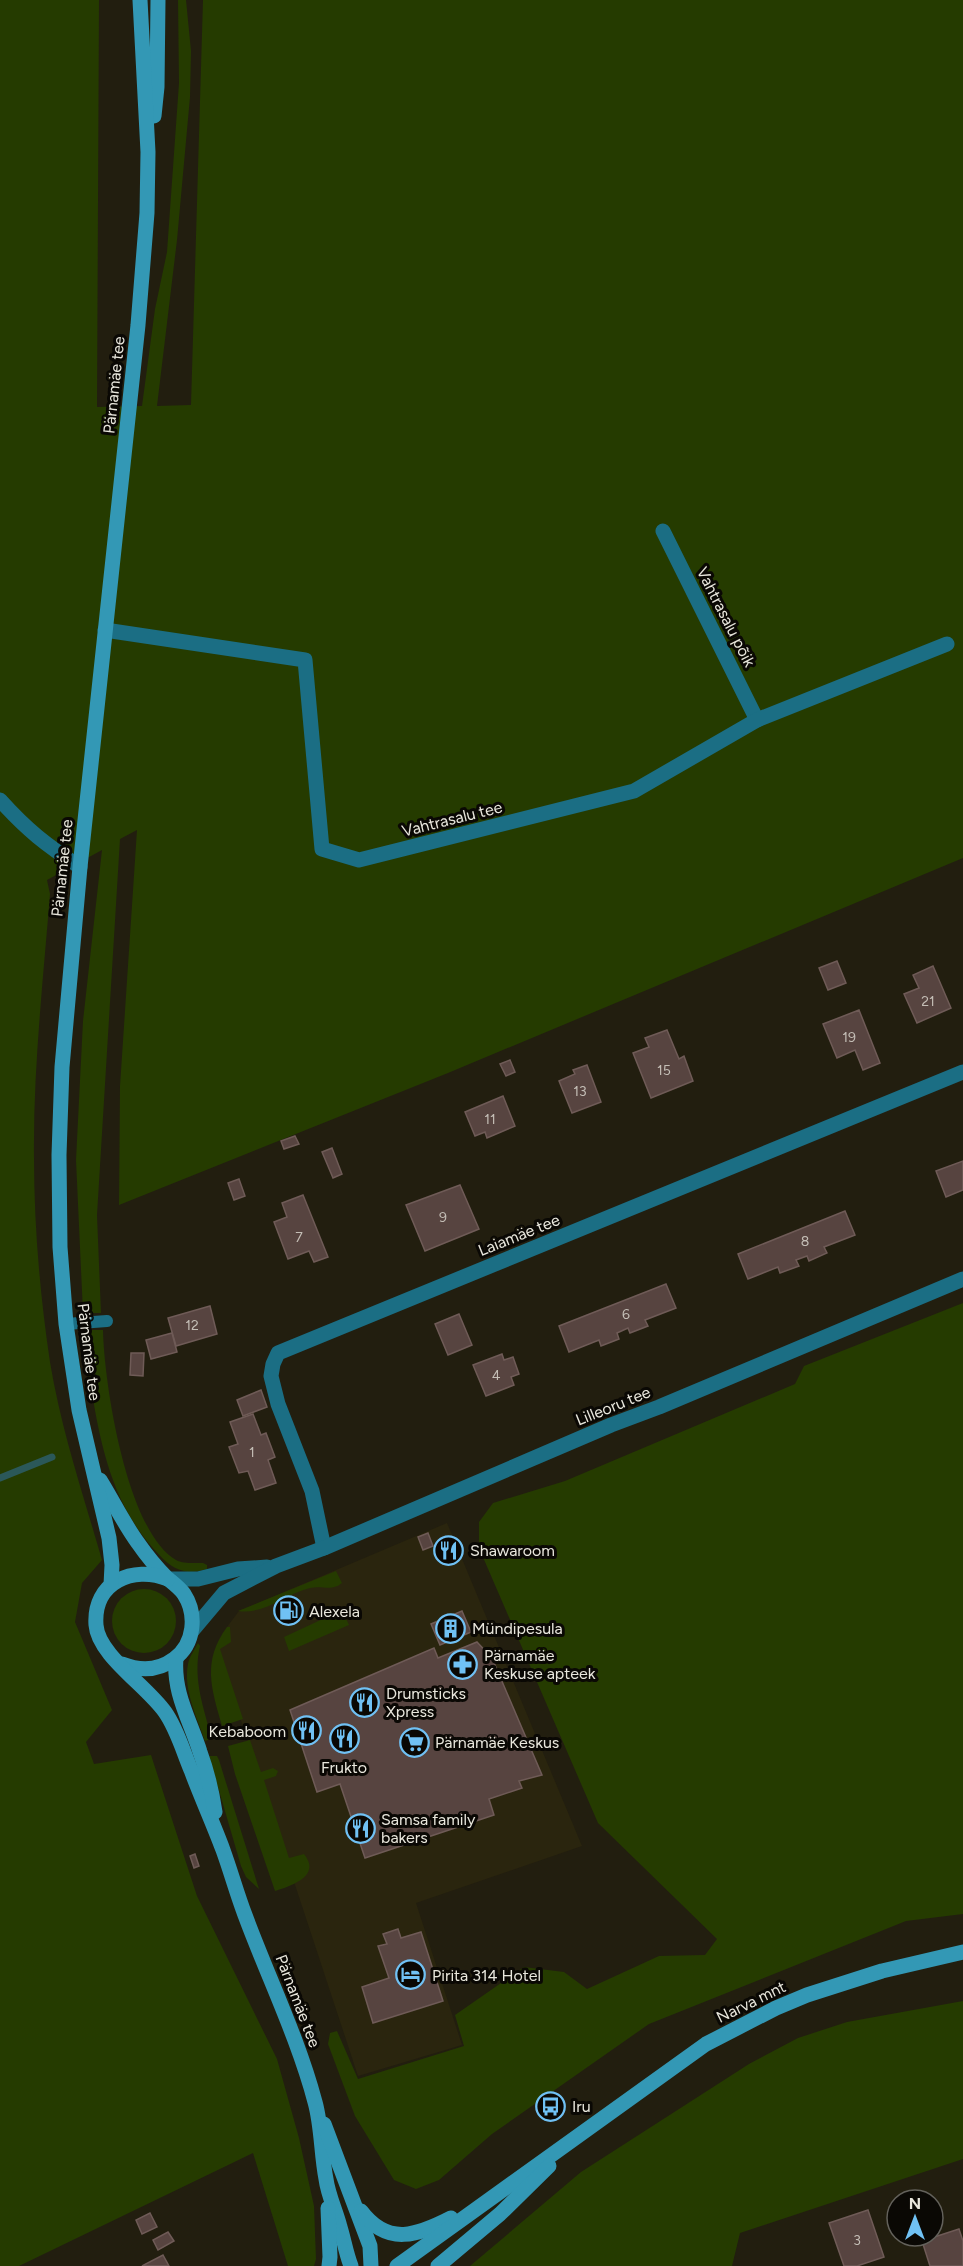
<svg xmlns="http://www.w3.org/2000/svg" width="963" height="2266" viewBox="0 0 963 2266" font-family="Figtree,sans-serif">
	<rect width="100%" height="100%" fill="#221e0f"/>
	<polygon fill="#2a250e" points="447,1523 582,1846 416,1903 462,2045 358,2076 218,1651 227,1627 239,1611"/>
	<g fill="#253b00">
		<path d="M0,0h99l-2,407 45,-1 13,-97 12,-57 12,-169 -1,-83h8l5,51 -1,46 -13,143 -20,166 34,-1 12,-405h760v858l-515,215 -329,132 1,-119 17,-256 -17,9 -23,376 4,98h-18l-7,-153 7,-139 19,-171 -55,30 3,14c-7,88 -17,176 -16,264 0,67 6,137 16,204 11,67 33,132 52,198l-20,23 -7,39 37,88 -26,32 8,22 57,-9 46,141 80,163 22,79 15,68 2,53 -2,7h-26l-35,-113 -234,113h-19z"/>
		<polygon points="963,1303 963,1914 906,1921 649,2024 492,2134 439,2180 416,2189 394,2180 355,2116 328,2044 330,2033 337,2031 358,2079 464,2046 455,2015 524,1967 564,1972 587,1989 659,1956 705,1955 717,1939 598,1823 479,1548 479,1522 493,1503 565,1481 795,1384 804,1366"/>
		<path d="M87,1330h16c1,53 24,202 73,230 7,4 19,3 27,3l4,2v4c-7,2 -15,4 -23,2 -14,-3 -23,-14 -32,-24 -37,-42 -50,-95 -59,-148 -4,-23 -8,-46 -6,-69z"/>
		<path d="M336,1571l6,12c-11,9 -19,2 -32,5 -25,6 -45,27 -72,23z"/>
		<circle cx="144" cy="1621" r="32"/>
		<polygon points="342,1610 349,1625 289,1651 284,1637"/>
		<path d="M227,1627h3l1,15 -11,7 23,70 -21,7c-11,-38 -20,-65 5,-99z"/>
		<path d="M198,1643l2,3c-7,30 2,57 10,86l1,7 -6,2c-8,-24 -22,-51 -17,-77 1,-7 7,-15 10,-21z"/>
		<path d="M250,1740l11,32 12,-4 5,3 -2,5 -12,4 25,78 15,-4c18,22 -13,32 -29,37l-40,-117 -7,-28z"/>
		<polygon points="209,1756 217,1756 219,1760 259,1889 246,1877 241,1866"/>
		<polygon points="963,2001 963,2159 740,2233 732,2266 470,2266 581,2172 749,2064 798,2038 847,2022"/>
	</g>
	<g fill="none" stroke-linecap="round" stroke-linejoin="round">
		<polyline stroke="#2b5859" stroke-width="7" points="0,1478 52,1457"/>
	</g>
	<g fill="#574440" stroke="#6f5b57" stroke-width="1.5">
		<polygon points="837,961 846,983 828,990 819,968"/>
		<polygon points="933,966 951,1008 917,1023 904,994 919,988 913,975"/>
		<polygon points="859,1010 880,1063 863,1070 855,1050 837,1058 823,1024"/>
		<polygon points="667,1030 679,1059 684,1056 693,1081 651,1098 633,1053 649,1047 645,1038"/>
		<polygon points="510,1060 515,1072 506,1076 500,1064"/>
		<polygon points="587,1065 601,1102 572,1113 559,1081 575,1074 573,1070"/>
		<polygon points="503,1096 515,1126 487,1138 485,1132 475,1136 465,1112"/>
		<polygon points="295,1136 299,1144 284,1149 281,1141"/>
		<polygon points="332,1148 342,1174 333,1178 322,1152"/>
		<polygon points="963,1161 963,1190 946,1197 936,1171"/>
		<polygon points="239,1179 245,1196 234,1200 228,1183"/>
		<polygon points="460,1185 479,1229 425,1251 406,1205"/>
		<polygon points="303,1195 328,1257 314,1262 309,1251 288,1259 274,1222 287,1217 282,1203"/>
		<polygon points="845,1211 855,1235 824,1247 827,1253 809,1261 807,1256 796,1260 799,1266 780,1273 778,1267 748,1279 738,1254"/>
		<polygon points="666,1284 676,1308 645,1320 648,1326 630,1333 628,1328 617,1333 619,1339 601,1346 599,1340 569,1352 559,1326"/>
		<polygon points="210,1306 217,1334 176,1346 168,1318"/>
		<polygon points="459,1314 472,1345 448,1355 435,1324"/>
		<polygon points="172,1333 177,1352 151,1359 146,1340"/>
		<polygon points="131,1353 144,1353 143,1376 130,1375"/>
		<polygon points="502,1354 504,1360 513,1357 519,1374 511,1377 514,1385 486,1396 473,1365"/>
		<polygon points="261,1390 267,1407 243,1416 237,1400"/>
		<polygon points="253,1414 261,1435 266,1433 275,1457 268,1460 276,1483 255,1490 248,1471 239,1473 229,1447 238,1444 230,1422"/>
		<polygon points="428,1533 433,1546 423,1550 418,1537"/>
		<polygon points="462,1611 471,1632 440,1645 431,1624"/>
		<polygon points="477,1642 492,1658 542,1775 519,1781 522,1788 489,1799 494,1815 365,1858 340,1784 317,1792 290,1710 434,1648 438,1658"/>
		<polygon points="195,1854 199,1866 194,1868 190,1856"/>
		<polygon points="398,1929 401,1938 421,1932 443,2001 373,2023 362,1987 389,1978 378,1946 387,1944 383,1934"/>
		<polygon points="557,2105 562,2110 551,2120 546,2114"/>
		<polygon points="868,2210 884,2257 857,2266 844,2266 829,2223"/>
		<polygon points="150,2213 157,2227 142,2234 136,2220"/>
		<polygon points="959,2229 963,2241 963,2266 930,2266 922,2241"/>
		<polygon points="168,2232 174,2241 158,2250 153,2240"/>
		<polygon points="163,2255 169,2266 142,2266"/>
	</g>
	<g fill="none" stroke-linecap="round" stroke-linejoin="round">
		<polyline stroke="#1b6e84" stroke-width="12" points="66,1324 107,1321"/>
		<g stroke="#1b6e84" stroke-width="15">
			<polyline points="663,531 757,720"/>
			<polyline points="105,630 305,660 322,849 359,860 634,791 757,720 947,644"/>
			<path d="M0,800c27,30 46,45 80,67"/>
			<polyline points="324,1548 312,1491 278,1404 271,1376 273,1364 278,1353 963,1072"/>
			<polyline points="168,1579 198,1579 238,1569 267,1567"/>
			<polyline points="192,1631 224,1593 276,1566 324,1548 611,1425 659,1407 963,1279"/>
		</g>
		<g stroke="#3398b5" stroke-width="15">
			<polyline points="154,116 157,87 158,0"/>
			<path d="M100,1480c13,21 24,44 38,63 9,13 18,24 29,35 6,5 13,10 17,16 13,20 11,50 -10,65 -16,12 -34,12 -52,5"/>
			<path d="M168,1579c-35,-14 -75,3 -72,46 2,30 51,61 69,87 12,17 18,39 26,58 10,27 22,53 32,80 8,22 14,44 22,65 23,62 53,123 70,187 7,25 6,52 11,77 2,16 10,32 14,48 4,13 6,26 11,39"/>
			<polyline points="111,1585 112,1565 109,1538 79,1410 66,1324 60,1247 59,1155 62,1067 80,867 138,325 147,213 148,152 140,0"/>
			<path d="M176,1658c-3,35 14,62 24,94 7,19 12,40 15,60"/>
			<polyline points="324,2124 370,2246 371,2266"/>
			<polyline points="328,2208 330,2257 329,2266"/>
			<path d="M361,2211c27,36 57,24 90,7"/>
			<polyline points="397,2266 706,2044 776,2008 807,1995 882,1971 963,1952"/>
			<polyline points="438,2266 500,2214 549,2166"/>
		</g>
	</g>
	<defs>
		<symbol id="restaurant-ring" viewBox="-11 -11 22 22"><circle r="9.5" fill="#0a0804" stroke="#70c1f4" stroke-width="1.5"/><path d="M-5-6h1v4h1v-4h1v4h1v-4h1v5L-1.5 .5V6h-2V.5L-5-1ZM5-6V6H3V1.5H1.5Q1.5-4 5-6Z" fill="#70c1f4"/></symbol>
		<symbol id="fuel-ring" viewBox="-11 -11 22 22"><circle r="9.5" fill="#0a0804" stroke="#70c1f4" stroke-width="1.5"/><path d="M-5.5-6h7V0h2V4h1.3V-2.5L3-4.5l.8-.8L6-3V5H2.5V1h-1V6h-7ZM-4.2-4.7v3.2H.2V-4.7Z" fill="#70c1f4"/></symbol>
		<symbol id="building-ring" viewBox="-11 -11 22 22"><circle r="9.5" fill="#0a0804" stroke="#70c1f4" stroke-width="1.5"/><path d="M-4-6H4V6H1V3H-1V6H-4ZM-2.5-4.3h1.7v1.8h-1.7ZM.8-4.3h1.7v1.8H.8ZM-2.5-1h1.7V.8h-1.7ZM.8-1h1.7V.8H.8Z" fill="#70c1f4"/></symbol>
		<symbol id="pharmacy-ring" viewBox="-11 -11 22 22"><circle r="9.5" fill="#0a0804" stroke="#70c1f4" stroke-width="1.5"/><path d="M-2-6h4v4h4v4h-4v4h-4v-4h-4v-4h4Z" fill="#70c1f4"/></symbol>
		<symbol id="supermarket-ring" viewBox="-11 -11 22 22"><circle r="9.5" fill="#0a0804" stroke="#70c1f4" stroke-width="1.5"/><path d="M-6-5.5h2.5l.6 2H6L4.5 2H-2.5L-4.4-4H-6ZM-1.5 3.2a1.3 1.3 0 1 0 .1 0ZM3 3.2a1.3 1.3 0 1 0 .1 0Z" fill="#70c1f4"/></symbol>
		<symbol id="hotel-ring" viewBox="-11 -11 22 22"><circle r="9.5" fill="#0a0804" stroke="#70c1f4" stroke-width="1.5"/><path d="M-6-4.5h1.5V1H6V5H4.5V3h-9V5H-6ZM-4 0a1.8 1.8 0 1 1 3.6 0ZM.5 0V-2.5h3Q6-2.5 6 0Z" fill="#70c1f4"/></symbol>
		<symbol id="bus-ring" viewBox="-11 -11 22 22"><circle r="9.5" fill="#0a0804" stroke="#70c1f4" stroke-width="1.5"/><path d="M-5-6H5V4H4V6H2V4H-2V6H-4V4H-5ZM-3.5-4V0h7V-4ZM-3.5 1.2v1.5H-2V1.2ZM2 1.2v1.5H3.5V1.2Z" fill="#70c1f4"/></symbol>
	</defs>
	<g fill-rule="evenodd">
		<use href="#restaurant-ring" x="432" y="1534" width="33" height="33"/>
		<use href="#fuel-ring" x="272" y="1594" width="33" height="33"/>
		<use href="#building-ring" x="434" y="1612" width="33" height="33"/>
		<use href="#pharmacy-ring" x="446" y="1648" width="33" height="33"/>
		<use href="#restaurant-ring" x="348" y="1686" width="33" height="33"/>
		<use href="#restaurant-ring" x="290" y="1714" width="33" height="33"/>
		<use href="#restaurant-ring" x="328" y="1722" width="33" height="33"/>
		<use href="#supermarket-ring" x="398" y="1726" width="33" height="33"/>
		<use href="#restaurant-ring" x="344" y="1812" width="33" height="33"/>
		<use href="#hotel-ring" x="394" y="1958" width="33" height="33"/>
		<use href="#bus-ring" x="534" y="2090" width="33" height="33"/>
	</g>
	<g text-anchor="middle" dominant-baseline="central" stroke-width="6" stroke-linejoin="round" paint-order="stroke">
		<g font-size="14" fill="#c4beb6">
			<text x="928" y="1001">21</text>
			<text x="849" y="1037">19</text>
			<text x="664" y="1070">15</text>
			<text x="580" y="1091">13</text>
			<text x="490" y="1119">11</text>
			<text x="443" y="1217">9</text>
			<text x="299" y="1237">7</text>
			<text x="805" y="1241">8</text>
			<text x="626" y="1314">6</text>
			<text x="192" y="1325">12</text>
			<text x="496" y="1375">4</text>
			<text x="252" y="1452">1</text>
			<text x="857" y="2240">3</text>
		</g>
		<g font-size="16" fill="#e9e7dd" stroke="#0a0804">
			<text transform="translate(114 385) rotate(-84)">Pärnamäe tee</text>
			<text transform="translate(726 617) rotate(63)">Vahtrasalu põik</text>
			<text transform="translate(452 819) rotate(-14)">Vahtrasalu tee</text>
			<text transform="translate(62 868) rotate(-84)">Pärnamäe tee</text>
			<text transform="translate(519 1235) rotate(-22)">Laiamäe tee</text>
			<text transform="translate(89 1352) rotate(83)">Pärnamäe tee</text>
			<text transform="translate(613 1406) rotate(-22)">Lilleoru tee</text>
			<text transform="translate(298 2001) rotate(69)">Pärnamäe tee</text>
			<text transform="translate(751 2002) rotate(-26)">Narva mnt</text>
		</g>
		<g font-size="16" fill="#e9e7dd" stroke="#0a0804" text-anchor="start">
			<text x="470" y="1550">Shawaroom</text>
			<text x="309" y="1611">Alexela</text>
			<text x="472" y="1628">Mündipesula</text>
			<text x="484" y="1655">Pärnamäe<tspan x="484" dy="18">Keskuse apteek</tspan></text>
			<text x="386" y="1693">Drumsticks<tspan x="386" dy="18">Xpress</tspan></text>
			<text x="286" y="1731" text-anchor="end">Kebaboom</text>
			<text x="435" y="1742">Pärnamäe Keskus</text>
			<text x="344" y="1767" text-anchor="middle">Frukto</text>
			<text x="381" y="1819">Samsa family<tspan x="381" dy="18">bakers</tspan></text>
			<text x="432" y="1975">Pirita 314 Hotel</text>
			<text x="572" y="2106">Iru</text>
		</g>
	</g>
	<g transform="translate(915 2218)"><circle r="28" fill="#0a0804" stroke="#63615b" stroke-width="1.5"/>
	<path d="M0-4.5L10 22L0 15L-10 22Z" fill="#70c1f4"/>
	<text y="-9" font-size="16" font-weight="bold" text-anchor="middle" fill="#e9e7dd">N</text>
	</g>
</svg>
